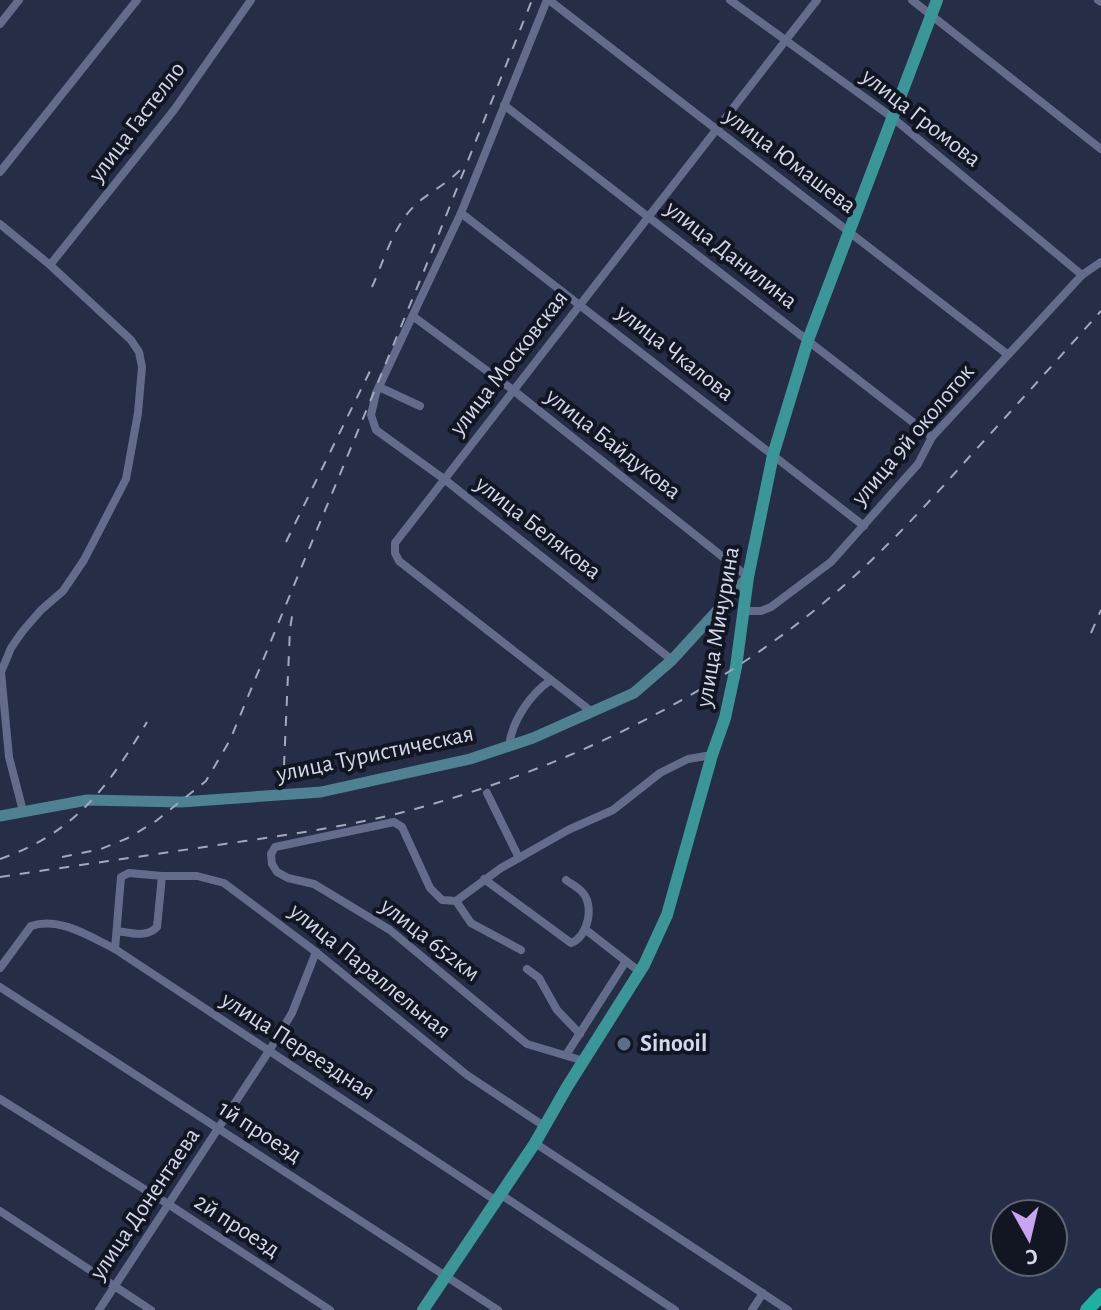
<svg xmlns="http://www.w3.org/2000/svg" width="1101" height="1310" viewBox="0 0 1101 1310" font-family="'Alegreya Sans',sans-serif">
	<rect width="100%" height="100%" fill="#252d47"/>
	<g fill="none" stroke-linecap="round" stroke-linejoin="round">
		<g stroke="#636d8b" stroke-width="8">
			<polyline points="547,0 461,213 376,393 371,415 376,430 444,479 672,660"/>
			<polyline points="549,0 1007,354"/>
			<polyline points="730,0 893,118 1082,275"/>
			<polyline points="912,0 1101,149"/>
			<polyline points="1098,0 1101,2"/>
			<polyline points="0,24 19,0"/>
			<polyline points="504,105 932,437"/>
			<polyline points="0,172 137,0"/>
			<polyline points="461,213 864,526"/>
			<polyline points="0,224 50,265 131,340 139,352 142,367 138,413 126,479 84,560 63,591 41,610 22,632 11,648 1,672 9,757 23,811"/>
			<polyline points="50,265 174,110 251,0"/>
			<polyline points="414,317 513,390 748,577"/>
			<polyline points="379,387 420,406"/>
			<polyline points="742,611 761,611 771,607 831,562 918,464 932,437 1082,275 1101,262"/>
			<polyline points="592,712 399,561 395,553 395,543 817,0"/>
			<path d="M509,746c3,-25 21,-52 42,-66"/>
			<polyline points="487,793 519,858"/>
			<polyline points="162,876 197,876 224,883 316,952 467,1075 544,1126"/>
			<path d="M484,879l87,64c17,-6 24,-38 11,-51 -4,-5 -11,-8 -16,-12"/>
			<polyline points="456,901 442,900 430,888 402,827 394,822 275,847 271,854 272,864 277,872 288,878 314,884 390,930 527,1044 584,1061"/>
			<polyline points="586,930 640,972"/>
			<path d="M115,949l6,-72 8,-4 33,3 -5,51c-10,11 -26,6 -40,4"/>
			<polyline points="521,950 471,923 456,901 501,868 568,830 613,810 660,773 688,759 712,755"/>
			<path d="M0,968l31,-42c28,-10 60,11 84,23l380,251"/>
			<polyline points="527,969 539,978 557,1010 580,1034"/>
			<polyline points="0,987 498,1310"/>
			<polyline points="566,1055 626,961"/>
			<polyline points="0,1099 168,1204 330,1310"/>
			<polyline points="535,1143 788,1310"/>
			<polyline points="500,1194 675,1310"/>
			<polyline points="0,1211 151,1310"/>
			<polyline points="99,1310 269,1051 292,1013 316,952"/>
			<polyline points="752,1310 763,1293"/>
		</g>
		<polyline stroke="#4e8191" stroke-width="11" points="0,816 87,800 181,802 321,792 470,759 533,738 634,693 672,660 748,577"/>
		<polyline stroke="#3a9698" stroke-width="12" points="423,1310 535,1143 567,1087 644,965 667,915 712,755 725,718 736,667 748,577 773,455 808,340 937,0"/>
		<polyline stroke="#1eb1a0" stroke-width="14" points="1087,1310 1101,1295"/>
		<g stroke="#a2a9bc" stroke-width="2" stroke-dasharray="10 10" stroke-linecap="butt">
			<path d="M372,287c13,-29 23,-67 49,-87 14,-11 28,-18 40,-31"/>
			<polyline points="286,542 371,369"/>
			<polyline points="1091,633 1101,610"/>
			<polyline points="284,766 290,629 293,610"/>
			<polyline points="62,857 101,849 128,838 156,821 206,781 230,740 424,271 532,0"/>
			<path d="M0,859c75,-26 108,-72 147,-137"/>
			<path d="M0,877c72,-11 145,-21 217,-32 64,-9 128,-18 191,-34 150,-41 292,-107 413,-206 55,-45 103,-97 150,-150 44,-48 87,-96 130,-144"/>
		</g>
	</g>
	<circle fill="#5c6f8a" stroke="#121622" stroke-width="3" cx="624" cy="1044" r="8"/>
	<g text-anchor="middle" dominant-baseline="central" stroke-width="8" stroke-linejoin="round" paint-order="stroke">
		<g font-size="24" fill="#d3d9ea" stroke="#121622">
			<text transform="translate(921 118) rotate(38)">улица Громова</text>
			<text transform="translate(137 122) rotate(-53)">улица Гастелло</text>
			<text transform="translate(790 161) rotate(37)">улица Юмашева</text>
			<text transform="translate(731 255) rotate(38)">улица Данилина</text>
			<text transform="translate(675 353) rotate(38)">улица Чкалова</text>
			<text transform="translate(509 363) rotate(-52)">улица Московская</text>
			<text transform="translate(913 435) rotate(-50)">улица 9й околоток</text>
			<text transform="translate(613 444) rotate(38)">улица Байдукова</text>
			<text transform="translate(538 528) rotate(38)">улица Белякова</text>
			<text transform="translate(718 627) rotate(-80)">улица Мичурина</text>
			<text transform="translate(375 754) rotate(-12)">улица Туристическая</text>
			<text transform="translate(430 940) rotate(38)">улица 652км</text>
			<text transform="translate(370 971) rotate(39)">улица Параллельная</text>
			<text transform="translate(298 1046) rotate(33)">улица Переездная</text>
			<text transform="translate(260 1132) rotate(33)">1й проезд</text>
			<text transform="translate(145 1204) rotate(-56)">улица Донентаева</text>
			<text transform="translate(237 1226) rotate(33)">2й проезд</text>
		</g>
		<g font-size="24" font-weight="bold" fill="#d3d9ea" stroke="#121622" text-anchor="start">
			<text x="640" y="1044">Sinooil</text>
		</g>
	</g>
	<g transform="translate(1029 1238) rotate(172)"><circle r="38" fill="#121622" stroke="#5f6472" stroke-width="2"/>
	<path d="M0-6L14 30L0 20L-14 30Z" fill="#c7a6ef"/>
	<text y="-12" font-size="22" font-weight="bold" text-anchor="middle" fill="#d3d9ea">С</text>
	</g>
</svg>
